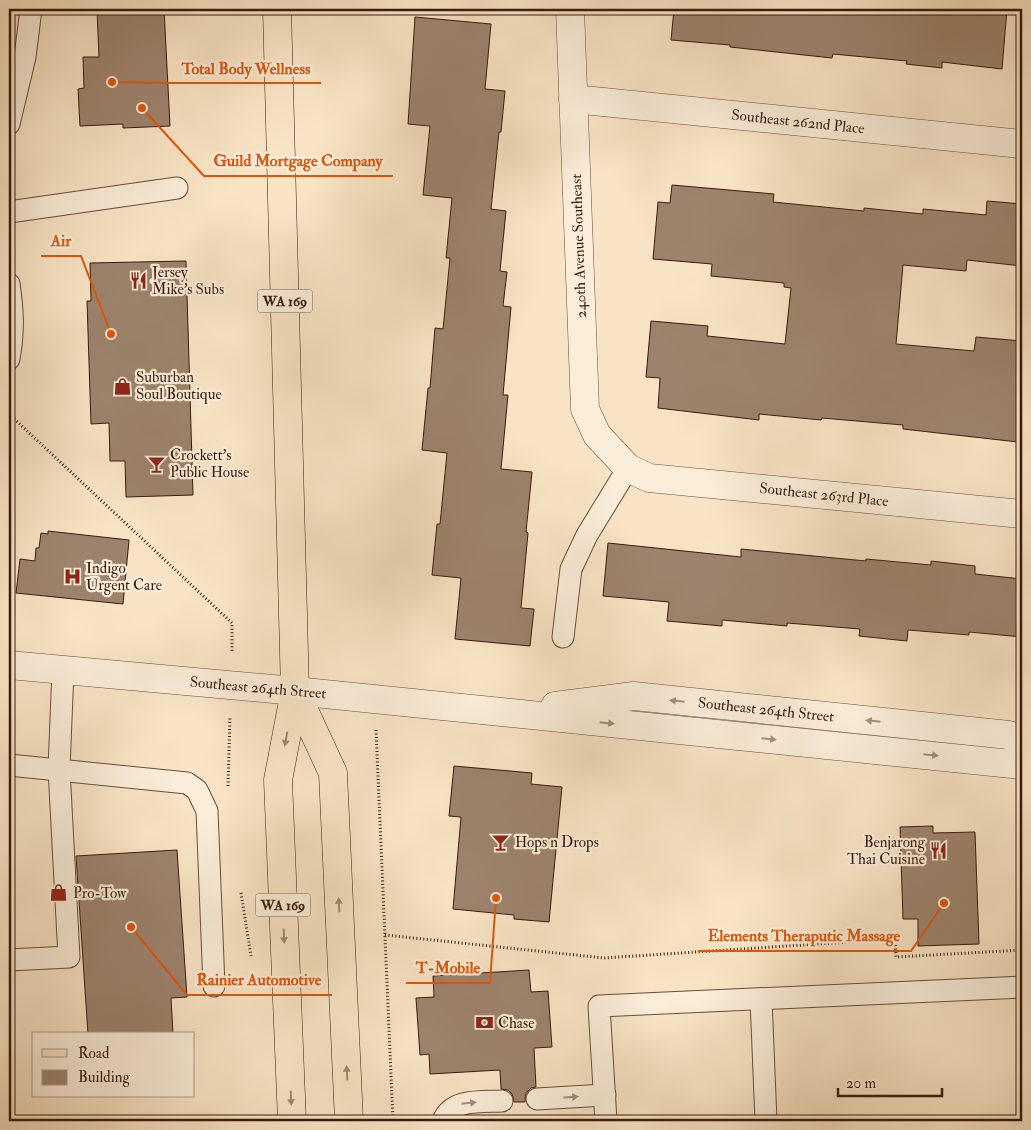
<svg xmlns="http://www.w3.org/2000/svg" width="1031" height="1130" viewBox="0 0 1031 1130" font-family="'IM FELL Double Pica',serif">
	<rect width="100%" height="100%" fill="#f8e4c4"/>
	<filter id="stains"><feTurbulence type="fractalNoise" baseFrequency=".004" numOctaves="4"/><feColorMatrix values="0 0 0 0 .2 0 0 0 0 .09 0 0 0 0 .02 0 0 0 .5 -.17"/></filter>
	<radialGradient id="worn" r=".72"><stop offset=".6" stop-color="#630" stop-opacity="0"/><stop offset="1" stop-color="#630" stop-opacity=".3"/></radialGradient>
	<g fill="#9d836d" stroke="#3a1a0e">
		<polygon points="97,9 164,9 170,126 123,128 123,124 80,126 78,89 84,88 83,57 99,57"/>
		<polygon points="674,9 1007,9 1002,69 942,62 942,68 906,64 907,61 833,54 832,58 730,47 730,45 671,40"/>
		<polygon points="415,17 491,24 485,89 505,91 501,132 499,132 491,209 506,211 500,271 507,272 503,306 511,307 503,395 508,395 501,469 532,472 526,532 528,533 521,608 534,609 530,646 455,639 461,578 432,575 437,524 440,524 447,453 422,450 428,388 430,388 435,328 443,329 450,258 446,258 452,198 423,195 430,126 408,124"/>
		<polygon points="672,185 774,194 773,202 864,211 864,208 923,214 923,209 986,215 987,201 1022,204 1022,266 967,260 966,271 903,265 896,344 974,351 976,337 1022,341 1022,399 1018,442 903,429 903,425 822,418 821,420 759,414 759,420 658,408 660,378 646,377 651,321 708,326 707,336 785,344 791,288 784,287 784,283 711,276 712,264 653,259 658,202 670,203"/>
		<polygon points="186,261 193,495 126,497 125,461 110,461 109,423 91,424 87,301 91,301 90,263"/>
		<polygon points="48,531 129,540 123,604 16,593 20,559 35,561 36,548 39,548 41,533 48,534"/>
		<polygon points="608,543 741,557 741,549 866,561 866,559 931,565 931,561 975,566 975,574 1022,579 1022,637 969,632 969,635 908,630 907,641 859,636 860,629 787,623 787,626 722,620 722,626 667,621 669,602 603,596"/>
		<polygon points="454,766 532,773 531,784 562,787 549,922 514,919 514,915 453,909 461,817 449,816"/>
		<polygon points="933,826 933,833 975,832 979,944 918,946 918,919 903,919 900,827"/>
		<polygon points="177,850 187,997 171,998 173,1034 88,1034 76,856"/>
		<polygon points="529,970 531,992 548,991 552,1047 534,1048 536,1087 531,1088 526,1093 525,1102 514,1102 512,1094 508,1090 501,1089 500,1070 430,1074 429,1054 420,1055 416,998 434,997 433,976"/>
	</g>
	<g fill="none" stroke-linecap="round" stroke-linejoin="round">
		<defs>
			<g id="lane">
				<polyline points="9,124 25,57 31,9"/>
				<polyline points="9,212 177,188"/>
				<path d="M9,284c4,27 5,47 0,75"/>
				<polyline points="563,637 571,569 587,535 628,468"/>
				<polyline points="9,765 187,783 197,790 207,811 214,986"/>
				<polyline points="9,960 69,957 59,769 63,670"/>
				<polyline points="761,999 766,1121"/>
				<polyline points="537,1099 605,1095"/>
				<path d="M443,1121c9,-23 39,-19 59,-20"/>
				<polyline points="606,1121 599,1006 1022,987"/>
			</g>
			<g id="street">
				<polyline points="570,9 585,409 597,435 628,468 649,478 1022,514"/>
				<polyline points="573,99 1022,144"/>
				<polyline points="9,665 295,691 1022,765"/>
				<polyline points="555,706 634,696 1009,735 1022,745"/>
			</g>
			<g id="primary">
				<polyline points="277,9 295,691 278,780 292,1121"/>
				<polyline points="295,691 333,773 349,1121"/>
			</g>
		</defs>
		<use href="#lane" stroke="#6a4c3c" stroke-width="23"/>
		<use href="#street" stroke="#6a4c3c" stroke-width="29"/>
		<use href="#primary" stroke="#3a1a0e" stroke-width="29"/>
		<g stroke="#3a1a0e" stroke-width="3" stroke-dasharray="1 2.5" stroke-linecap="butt">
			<polyline points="9,414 232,623 232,653"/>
			<polyline points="376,730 393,1121"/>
			<polyline points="228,786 230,717"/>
			<polyline points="241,893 251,956"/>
			<polyline points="385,935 604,958 895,939 896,957 1022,950"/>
		</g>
		<use href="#lane" stroke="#faedd9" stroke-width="21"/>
		<use href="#street" stroke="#faedd9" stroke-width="28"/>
		<use href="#primary" stroke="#f8e4c4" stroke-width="28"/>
	</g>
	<defs><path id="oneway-solid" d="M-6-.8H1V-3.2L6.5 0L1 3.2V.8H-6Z" transform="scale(1.25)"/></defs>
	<g fill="#a48e7e">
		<use href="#oneway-solid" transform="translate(677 701) rotate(-174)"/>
		<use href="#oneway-solid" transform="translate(873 721) rotate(-174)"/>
		<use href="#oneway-solid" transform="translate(607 723) rotate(6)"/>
		<use href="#oneway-solid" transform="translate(769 739) rotate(6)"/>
		<use href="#oneway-solid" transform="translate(931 755) rotate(6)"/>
		<use href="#oneway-solid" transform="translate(571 1097) rotate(-3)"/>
		<use href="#oneway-solid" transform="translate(469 1103) rotate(-6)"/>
	</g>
	<g fill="#a28972">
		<use href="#oneway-solid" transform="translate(286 739) rotate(100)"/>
		<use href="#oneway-solid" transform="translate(339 905) rotate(-93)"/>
		<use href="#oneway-solid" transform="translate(284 936) rotate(88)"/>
		<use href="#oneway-solid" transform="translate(347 1073) rotate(-93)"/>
		<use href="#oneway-solid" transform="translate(291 1098) rotate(88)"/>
	</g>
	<defs>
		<symbol id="restaurant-bare" viewBox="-9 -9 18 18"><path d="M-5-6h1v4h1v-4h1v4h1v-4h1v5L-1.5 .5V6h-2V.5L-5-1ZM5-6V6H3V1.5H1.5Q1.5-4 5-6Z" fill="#8f2418" stroke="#faedd9" stroke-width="2.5" paint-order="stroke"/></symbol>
		<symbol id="shop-bare" viewBox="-9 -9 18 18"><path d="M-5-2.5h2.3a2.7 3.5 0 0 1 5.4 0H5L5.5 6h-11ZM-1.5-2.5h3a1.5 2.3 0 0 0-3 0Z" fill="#8f2418" stroke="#faedd9" stroke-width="2.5" paint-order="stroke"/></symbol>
		<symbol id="bar-bare" viewBox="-9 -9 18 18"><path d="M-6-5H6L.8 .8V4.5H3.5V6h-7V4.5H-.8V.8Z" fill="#8f2418" stroke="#faedd9" stroke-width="2.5" paint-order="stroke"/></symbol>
		<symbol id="hospital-bare" viewBox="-9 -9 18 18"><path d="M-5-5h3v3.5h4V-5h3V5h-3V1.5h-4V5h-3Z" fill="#8f2418" stroke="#faedd9" stroke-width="2.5" paint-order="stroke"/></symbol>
		<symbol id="bank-bare" viewBox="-9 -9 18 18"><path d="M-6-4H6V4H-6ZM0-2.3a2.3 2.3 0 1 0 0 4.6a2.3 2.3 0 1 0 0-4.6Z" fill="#8f2418" stroke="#faedd9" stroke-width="2.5" paint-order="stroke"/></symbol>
	</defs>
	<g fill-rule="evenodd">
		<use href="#restaurant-bare" x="126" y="268" width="25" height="25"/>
		<use href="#shop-bare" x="110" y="374" width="25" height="25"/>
		<use href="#bar-bare" x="144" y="452" width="25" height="25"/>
		<use href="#hospital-bare" x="60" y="564" width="25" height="25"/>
		<use href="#bar-bare" x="488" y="830" width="25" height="25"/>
		<use href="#restaurant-bare" x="926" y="838" width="25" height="25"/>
		<use href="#shop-bare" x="46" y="880" width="25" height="25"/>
		<use href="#bank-bare" x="472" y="1010" width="25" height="25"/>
	</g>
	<g text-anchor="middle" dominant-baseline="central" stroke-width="4.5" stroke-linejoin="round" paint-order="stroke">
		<g fill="#faedd9" stroke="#74594b" stroke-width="1">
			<rect x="257.5" y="289.5" width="55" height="23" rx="4"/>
			<rect x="255.5" y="893.5" width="55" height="23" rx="4"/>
		</g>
		<g font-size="14" font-weight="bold" fill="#3a1a0e">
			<text x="285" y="301">WA 169</text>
			<text x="283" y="905">WA 169</text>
		</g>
		<g font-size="15" fill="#3a1a0e" stroke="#faedd9">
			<text transform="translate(798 122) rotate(6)">Southeast 262nd Place</text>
			<text transform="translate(579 246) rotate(-92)">240th Avenue Southeast</text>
			<text transform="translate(824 495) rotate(6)">Southeast 263rd Place</text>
			<text transform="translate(258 688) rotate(5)">Southeast 264th Street</text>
			<text transform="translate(766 710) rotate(6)">Southeast 264th Street</text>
		</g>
		<g font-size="15" fill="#3a1a0e" stroke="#faedd9" text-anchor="start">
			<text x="152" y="272">Jersey<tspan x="152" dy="17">Mike's Subs</tspan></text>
			<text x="136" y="377">Suburban<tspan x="136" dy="17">Soul Boutique</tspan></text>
			<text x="170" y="455">Crockett's<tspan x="170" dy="17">Public House</tspan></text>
			<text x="86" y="568">Indigo<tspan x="86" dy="17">Urgent Care</tspan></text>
			<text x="515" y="842">Hops n Drops</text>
			<text x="925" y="842" text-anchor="end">Benjarong<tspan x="925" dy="17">Thai Cuisine</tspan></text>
			<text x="73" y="893">Pro-Tow</text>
			<text x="498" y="1023">Chase</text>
		</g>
	</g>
	<path fill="none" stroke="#df560c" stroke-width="2" d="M112 82L172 83H321M142 108L204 176H393M111 334L81 256H41M944 903L911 951H698M496 898L490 983H406M131 927L187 995H332"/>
	<g fill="#df560c" stroke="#faedd9" stroke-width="2">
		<circle cx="112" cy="82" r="5"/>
		<circle cx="142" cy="108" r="5"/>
		<circle cx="111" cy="334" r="5"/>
		<circle cx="944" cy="903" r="5"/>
		<circle cx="496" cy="898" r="5"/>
		<circle cx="131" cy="927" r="5"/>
	</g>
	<g font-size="16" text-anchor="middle" font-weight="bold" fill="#df560c" stroke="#faedd9" stroke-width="4.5" stroke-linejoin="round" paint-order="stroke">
		<text x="246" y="74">Total Body Wellness</text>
		<text x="298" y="166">Guild Mortgage Company</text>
		<text x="61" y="246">Air</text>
		<text x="804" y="941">Elements Theraputic Massage</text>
		<text x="448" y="973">T-Mobile</text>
		<text x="259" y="985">Rainier Automotive</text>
	</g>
	<rect width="1031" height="1130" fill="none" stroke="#f8e4c4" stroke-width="30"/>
	<rect x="10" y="10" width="1011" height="1110" fill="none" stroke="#3a1a0e" stroke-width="2.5"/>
	<rect x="15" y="15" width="1001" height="1100" fill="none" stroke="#3a1a0e"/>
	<rect x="32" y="1032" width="162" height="65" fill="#faedd9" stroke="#ad9988"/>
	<rect x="42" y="1049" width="25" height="8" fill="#f8e4c4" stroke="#ad9988"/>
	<text x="78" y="1058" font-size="15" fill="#3a1a0e">Road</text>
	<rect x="42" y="1070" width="25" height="15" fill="#9d836d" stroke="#ad9988"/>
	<text x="78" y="1082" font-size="15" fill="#3a1a0e">Building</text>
	<path d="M838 1088v8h104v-8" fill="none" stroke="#3a1a0e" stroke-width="2.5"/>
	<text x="846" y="1088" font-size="15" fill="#3a1a0e" stroke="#faedd9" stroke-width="4" paint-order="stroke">20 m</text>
	<rect width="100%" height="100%" filter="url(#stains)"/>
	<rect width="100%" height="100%" fill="url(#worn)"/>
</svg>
